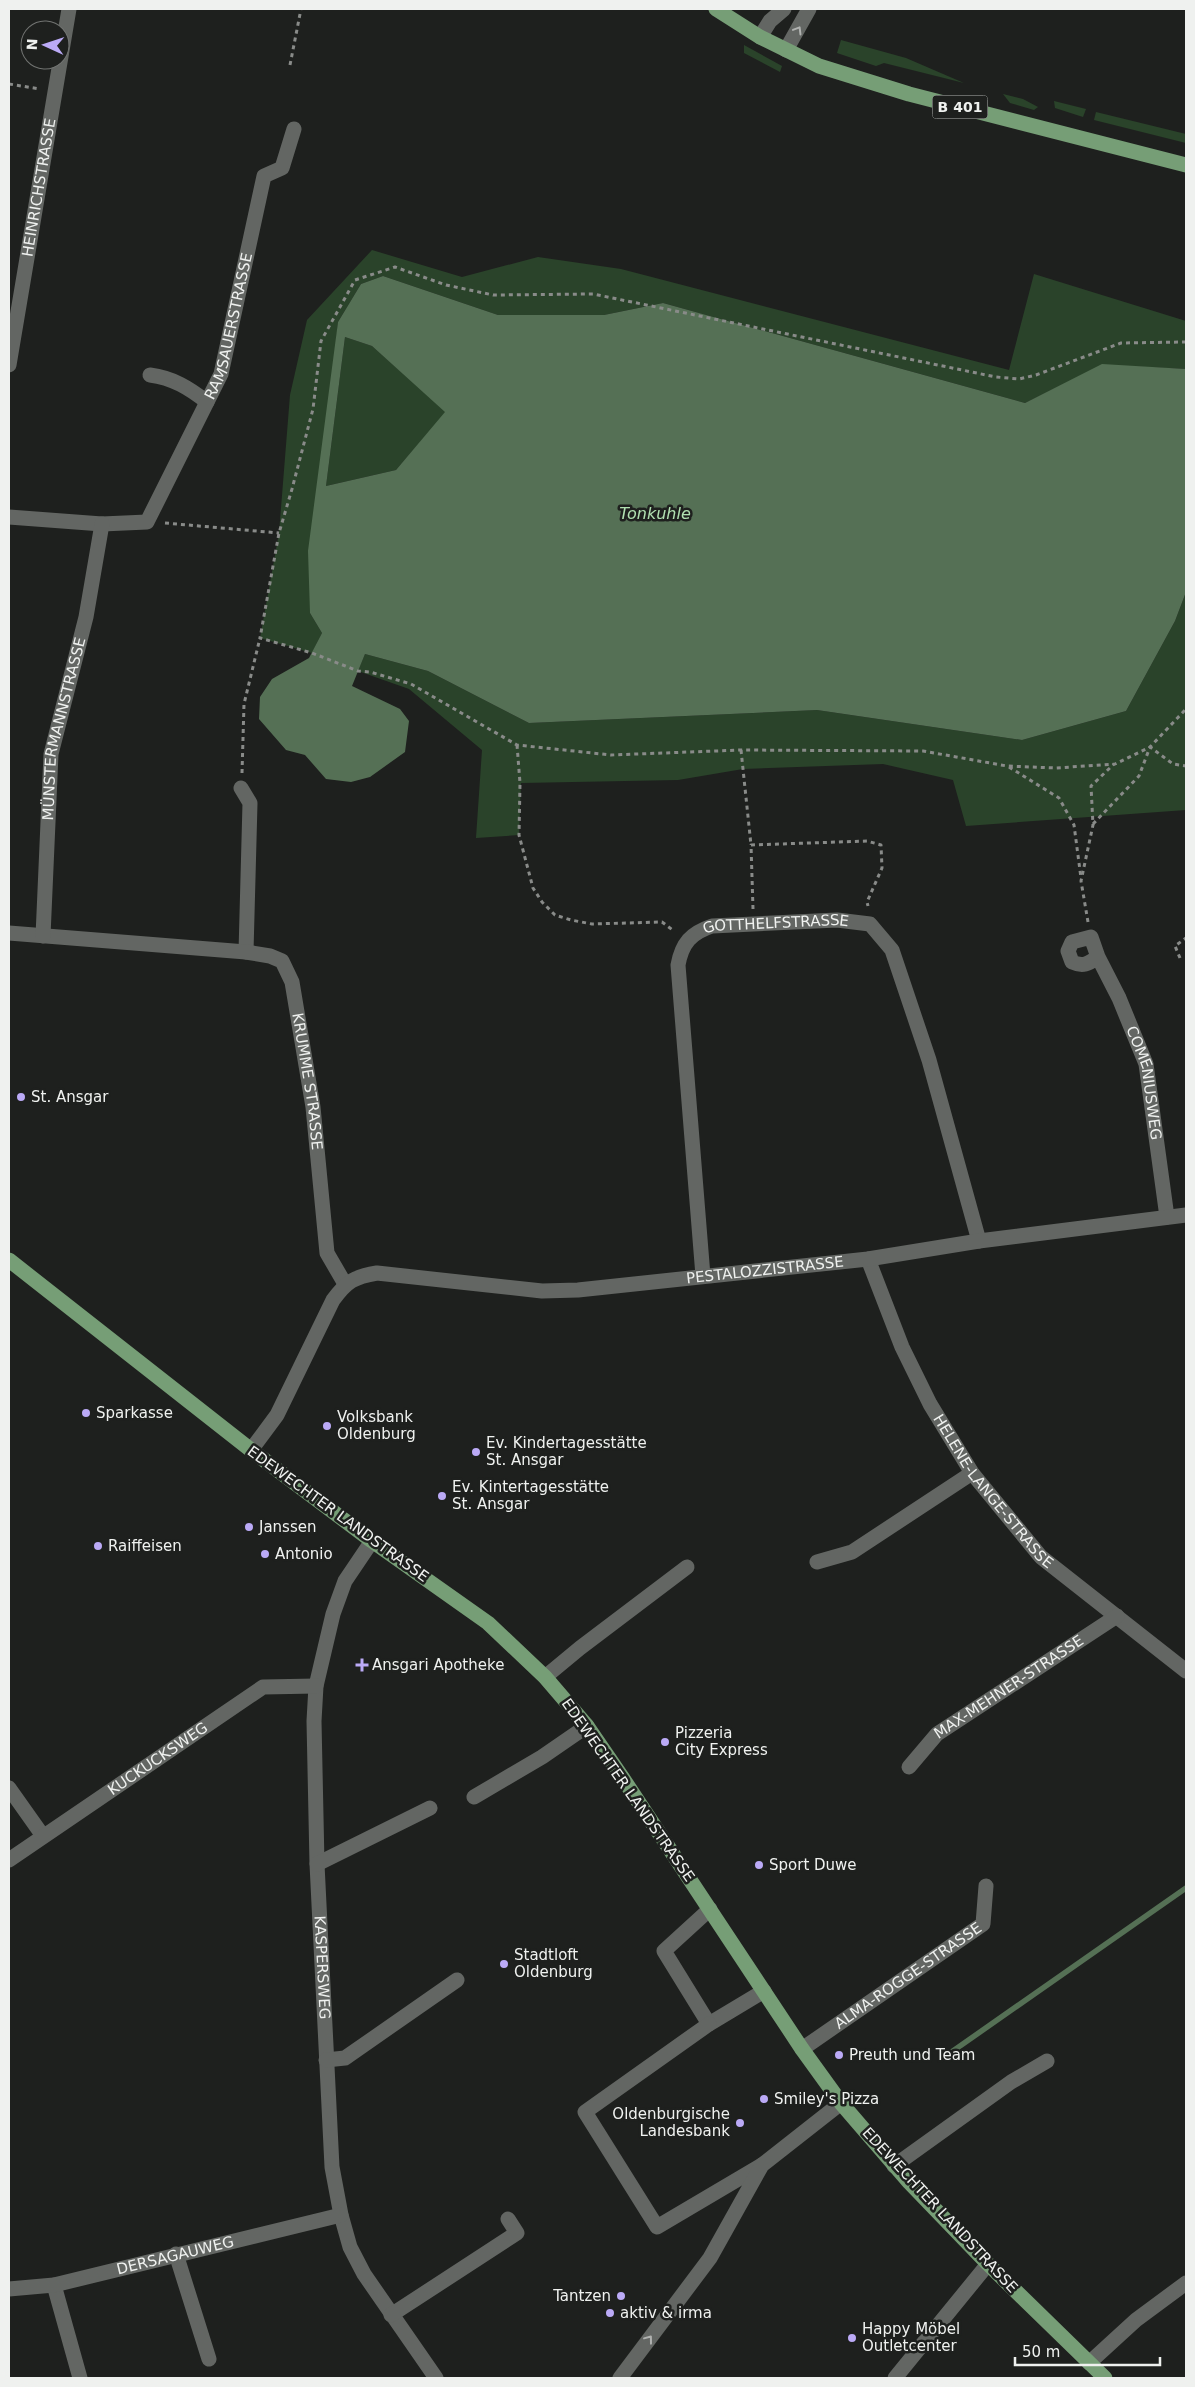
<svg xmlns="http://www.w3.org/2000/svg" width="1195" height="2387" viewBox="0 0 1195 2387" font-family="'DejaVu Sans',sans-serif">
	<rect width="100%" height="100%" fill="#1e201e"/>
	<g fill="#2a432a">
		<polygon points="841,40 906,58 964,83 884,63 876,66 837,53"/>
		<polygon points="744,45 782,66 780,72 744,53"/>
		<polygon points="1003,94 1023,99 1038,107 1034,110 1010,103"/>
		<polygon points="1054,101 1086,109 1083,117 1055,108"/>
		<polygon points="1096,112 1186,134 1186,143 1094,120"/>
		<polygon points="372,250 462,277 538,257 621,269 1009,370 1034,274 1186,321 1186,369 1102,365 1025,403 663,303 604,315 498,315 383,276 361,284 338,322 310,613 322,633 312,653 260,638 279,533 290,395 307,320"/>
		<polygon points="345,337 372,346 446,412 396,470 326,486"/>
		<polygon points="1186,592 1186,810 966,826 953,780 883,764 743,769 678,780 521,783 519,835 476,838 482,750 409,689 358,671 365,654 428,671 529,723 817,710 1022,740 1126,711 1175,621"/>
	</g>
	<path fill="#557055" fill-rule="evenodd" d="M383,276l115,39h106l59,-12 362,100 77,-39 84,5v223l-11,29 -49,90 -104,29 -205,-30 -288,13 -101,-52 -63,-17 -13,32 48,23 9,12 -4,31 -35,25 -19,5 -25,-3 -21,-24 -19,-5 -27,-31 1,-22 12,-18 37,-21 13,-25 -12,-20 -2,-62 30,-229 23,-38zM345,337l27,9 73,66 -49,58 -70,16z"/>
	<g fill="none" stroke-linecap="round" stroke-linejoin="round">
		<polyline stroke="#557055" stroke-width="5.5" points="950,2053 1186,1888"/>
		<g stroke="#898b89" stroke-width="3" stroke-dasharray="4 4" stroke-linecap="butt">
			<polyline points="290,65 301,9"/>
			<polyline points="9,84 40,89"/>
			<polyline points="1186,342 1121,343 1036,375 1019,379 996,377 593,294 493,295 446,285 395,267 355,280 321,341 313,409 292,489 279,533 260,638 312,653 358,671 370,672 411,684 517,745 611,755 741,750 923,751 1007,766 1056,768 1115,764 1150,747 1173,764 1186,766"/>
			<polyline points="165,523 279,533"/>
			<polyline points="517,745 520,783 519,835 533,888 542,902 555,915 571,920 592,924 662,922 674,931"/>
			<polyline points="741,750 751,845"/>
			<polyline points="1009,767 1059,798 1074,825 1081,878"/>
			<polyline points="242,773 244,704 260,638"/>
			<polyline points="1093,824 1139,776 1150,747 1186,709"/>
			<polyline points="753,909 751,845 867,841 881,845 882,868 867,902 868,906"/>
			<polyline points="1088,922 1081,881 1093,825 1091,786 1114,764"/>
			<polyline points="1180,958 1175,946 1186,938"/>
		</g>
		<g stroke="#636663" stroke-width="15">
			<polyline points="760,37 770,21 784,9"/>
			<polyline points="786,50 809,9"/>
			<path id="s1" d="M9,365l60,-356"/>
			<path d="M150,375c23,3 39,13 57,27"/>
			<path id="s2" d="M9,517l93,7 45,-2 74,-148 43,-198 18,-8 12,-39"/>
			<polyline points="241,788 250,803 246,952"/>
			<path id="s3" d="M9,933l237,19 24,4 12,5 10,21 21,125 14,146 18,31"/>
			<path id="s4" d="M43,936l8,-182 35,-137 16,-93"/>
			<path id="s5" d="M1098,957c-10,7 -15,10 -26,5l-4,-11 4,-9 19,-5 7,20 21,41 27,66 21,153"/>
			<path id="s6" d="M868,1259l34,88 28,57 42,69 69,84 145,114"/>
			<path id="s7" d="M703,1276l-25,-311c4,-22 13,-32 34,-39l125,-6 33,4 22,26 37,110 50,181"/>
			<path id="s8" d="M251,1450l26,-35 56,-115c14,-19 21,-23 44,-27l165,18 36,-1 290,-31 111,-18 207,-26"/>
			<path id="s9" d="M372,1541l-27,40 -12,33 -17,72 -2,35 3,143 15,303 9,48 9,32 14,27 72,104"/>
			<polyline points="817,1562 852,1552 972,1473"/>
			<polyline points="545,1677 580,1648 687,1567"/>
			<path id="s10" d="M909,1767l28,-33 180,-118"/>
			<polyline points="9,1788 43,1836"/>
			<polyline points="474,1797 542,1757 587,1726"/>
			<path id="s11" d="M9,1860l254,-173 53,-1"/>
			<polyline points="317,1864 430,1808"/>
			<polyline points="710,1909 664,1951 709,2024 764,1991"/>
			<polyline points="709,2024 585,2112 657,2227 762,2165"/>
			<path id="s12" d="M802,2049l181,-125 3,-38"/>
			<polyline points="326,2060 345,2058 457,1980"/>
			<polyline points="894,2166 1011,2082 1047,2061"/>
			<polyline points="176,2254 209,2359"/>
			<polyline points="54,2285 80,2378"/>
			<path id="s13" d="M9,2289l45,-4 287,-70"/>
			<polyline points="391,2315 517,2233 508,2219"/>
			<polyline points="1089,2363 1136,2320 1186,2283"/>
			<polyline points="620,2378 710,2258 762,2165 841,2103"/>
			<polyline points="895,2378 988,2264"/>
		</g>
		<g stroke="#769e76" stroke-width="15">
			<polyline points="716,9 760,37 819,66 909,94 1186,165"/>
			<polyline points="9,1260 251,1450 372,1541 488,1623 545,1677 587,1726 622,1777 802,2049 841,2103 909,2182 988,2264 1105,2378"/>
		</g>
	</g>
	<defs><path id="oneway-chevron" d="M-2-3.5L2.5 0L-2 3.5" fill="none" stroke-width="1.6" stroke-linecap="round" stroke-linejoin="round" transform="scale(1.25)"/></defs>
	<g stroke="#b0b2b0">
		<use href="#oneway-chevron" transform="translate(798 30) rotate(-59)"/>
		<use href="#oneway-chevron" transform="translate(649 2339) rotate(-53)"/>
	</g>
	<g fill="#bbaaf6" stroke="#1e201e" stroke-width="2">
		<circle cx="21" cy="1097" r="5"/>
		<circle cx="86" cy="1413" r="5"/>
		<circle cx="327" cy="1426" r="5"/>
		<circle cx="476" cy="1452" r="5"/>
		<circle cx="442" cy="1496" r="5"/>
		<circle cx="249" cy="1527" r="5"/>
		<circle cx="98" cy="1546" r="5"/>
		<circle cx="265" cy="1554" r="5"/>
		<path d="M359.5 1657.5h5v5h5v5h-5v5h-5v-5h-5v-5h5z"/>
		<circle cx="665" cy="1742" r="5"/>
		<circle cx="759" cy="1865" r="5"/>
		<circle cx="504" cy="1964" r="5"/>
		<circle cx="839" cy="2055" r="5"/>
		<circle cx="764" cy="2099" r="5"/>
		<circle cx="740" cy="2123" r="5"/>
		<circle cx="621" cy="2296" r="5"/>
		<circle cx="610" cy="2313" r="5"/>
		<circle cx="852" cy="2338" r="5"/>
	</g>
	<g text-anchor="middle" dominant-baseline="central" stroke-width="5" stroke-linejoin="round" paint-order="stroke">
		<rect fill="#1e201e" stroke="#b0b2b0" stroke-width="1" x="932.5" y="95.5" width="55" height="23" rx="4"/>
		<g font-size="14" font-weight="bold" fill="#eff1ef">
			<text x="960" y="107">B 401</text>
		</g>
		<g font-size="15" fill="#eff1ef" stroke="#1e201e">
			<text stroke="none"><textPath href="#s1" startOffset="180">HEINRICHSTRASSE</textPath></text>
			<text stroke="none"><textPath href="#s2" startOffset="352">RAMSAUERSTRASSE</textPath></text>
			<text stroke="none"><textPath href="#s4" startOffset="209">MÜNSTERMANNSTRASSE</textPath></text>
			<text stroke="none"><textPath href="#s7" startOffset="431">GOTTHELFSTRASSE</textPath></text>
			<text stroke="none"><textPath href="#s3" startOffset="399">KRUMME STRASSE</textPath></text>
			<text stroke="none"><textPath href="#s5" startOffset="226">COMENIUSWEG</textPath></text>
			<text stroke="none"><textPath href="#s8" startOffset="615">PESTALOZZISTRASSE</textPath></text>
			<text stroke="none"><textPath href="#s6" startOffset="266">HELENE-LANGE-STRASSE</textPath></text>
			<text transform="translate(338 1514) rotate(36)">EDEWECHTER LANDSTRASSE</text>
			<text stroke="none"><textPath href="#s10" startOffset="129">MAX-MEHNER-STRASSE</textPath></text>
			<text stroke="none"><textPath href="#s11" startOffset="180">KUCKUCKSWEG</textPath></text>
			<text transform="translate(628 1790) rotate(55)">EDEWECHTER LANDSTRASSE</text>
			<text stroke="none"><textPath href="#s9" startOffset="439">KASPERSWEG</textPath></text>
			<text stroke="none"><textPath href="#s12" startOffset="129">ALMA-ROGGE-STRASSE</textPath></text>
			<text transform="translate(940 2210) rotate(47)">EDEWECHTER LANDSTRASSE</text>
			<text stroke="none"><textPath href="#s13" startOffset="170">DERSAGAUWEG</textPath></text>
		</g>
		<g font-size="15" fill="#eff1ef" stroke="#1e201e" text-anchor="start">
			<text x="31" y="1097">St. Ansgar</text>
			<text x="96" y="1413">Sparkasse</text>
			<text x="337" y="1417">Volksbank<tspan x="337" dy="17">Oldenburg</tspan></text>
			<text x="486" y="1443">Ev. Kindertagesstätte<tspan x="486" dy="17">St. Ansgar</tspan></text>
			<text x="452" y="1487">Ev. Kintertagesstätte<tspan x="452" dy="17">St. Ansgar</tspan></text>
			<text x="259" y="1527">Janssen</text>
			<text x="108" y="1546">Raiffeisen</text>
			<text x="275" y="1554">Antonio</text>
			<text x="372" y="1665">Ansgari Apotheke</text>
			<text x="675" y="1733">Pizzeria<tspan x="675" dy="17">City Express</tspan></text>
			<text x="769" y="1865">Sport Duwe</text>
			<text x="514" y="1955">Stadtloft<tspan x="514" dy="17">Oldenburg</tspan></text>
			<text x="849" y="2055">Preuth und Team</text>
			<text x="774" y="2099">Smiley's Pizza</text>
			<text x="730" y="2114" text-anchor="end">Oldenburgische<tspan x="730" dy="17">Landesbank</tspan></text>
			<text x="611" y="2296" text-anchor="end">Tantzen</text>
			<text x="620" y="2313">aktiv &amp; irma</text>
			<text x="862" y="2329">Happy Möbel<tspan x="862" dy="17">Outletcenter</tspan></text>
		</g>
		<g font-size="16" font-style="italic" fill="#b1e1b1" stroke="#1e201e">
			<text x="655" y="513">Tonkuhle</text>
		</g>
	</g>
	<rect width="1195" height="2387" fill="none" stroke="#eff1ef" stroke-width="20"/>
	<g transform="translate(45 45) rotate(273)"><circle r="24" fill="#1e201e" stroke="#727472"/>
	<path d="M0-4L9 19L0 12L-9 19Z" fill="#bbaaf6"/>
	<text y="-8" font-size="14" font-weight="bold" text-anchor="middle" fill="#eff1ef">N</text>
	</g>
	<path d="M1015 2357v8h145v-8" fill="none" stroke="#eff1ef" stroke-width="2.5"/>
	<text x="1022" y="2357" font-size="15" fill="#eff1ef" stroke="#1e201e" stroke-width="4" paint-order="stroke">50 m</text>
</svg>
